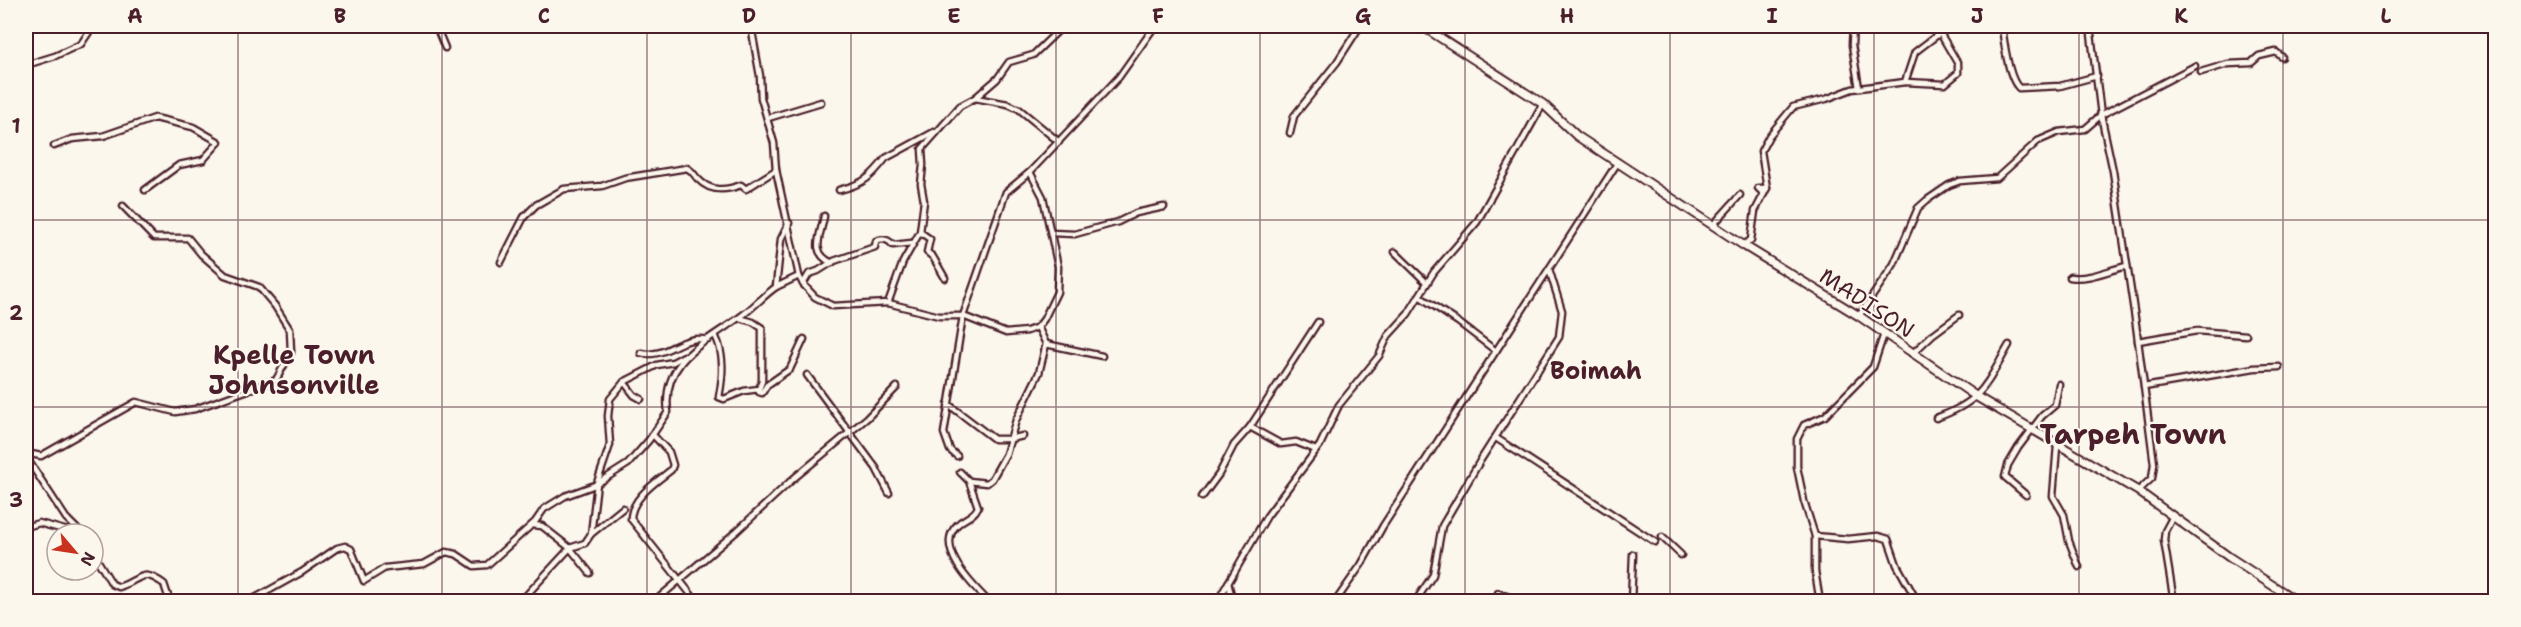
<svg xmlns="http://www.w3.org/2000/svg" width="2521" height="627" viewBox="0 0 2521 627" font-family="'Shantell Sans',sans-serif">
	<rect width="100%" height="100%" fill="#fbf7ec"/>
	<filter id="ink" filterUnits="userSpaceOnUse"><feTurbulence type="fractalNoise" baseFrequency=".0167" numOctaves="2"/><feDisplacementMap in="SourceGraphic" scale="12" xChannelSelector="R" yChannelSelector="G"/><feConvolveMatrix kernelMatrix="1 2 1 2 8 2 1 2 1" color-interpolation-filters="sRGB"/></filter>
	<g filter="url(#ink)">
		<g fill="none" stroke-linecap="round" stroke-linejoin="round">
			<defs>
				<g id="street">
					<polyline points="436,26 445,48"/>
					<polyline points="751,26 760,76 761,98 774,143 776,170 799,276 803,284 815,297 833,306 888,303 903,262 920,232 924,201 921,184 923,165 922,149 960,106 975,98 1008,104 1019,109 1059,142"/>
					<polyline points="1853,26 1852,45 1859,88"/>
					<path d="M1977,26h25c2,16 6,52 17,62l41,-2 37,-10"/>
					<polyline points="2090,26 2101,115 2113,171 2136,325 2154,464 2152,478 2138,491"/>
					<polyline points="26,65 55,56 81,44 93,26"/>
					<polyline points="2201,72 2228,64 2251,63 2259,56 2276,52 2282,57"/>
					<polyline points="1905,82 1945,84 1958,73 1958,64 1940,33"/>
					<polyline points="975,98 997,79 1009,62 1033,55 1063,26"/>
					<polyline points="768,118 821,102"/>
					<polyline points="1290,133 1294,116 1337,62 1360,26"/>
					<polyline points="54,146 72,139 103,136 155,118 193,127 219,142 203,160 179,165 145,190"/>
					<path d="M839,190c25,-6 32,-13 47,-32l48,-26"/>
					<polyline points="1764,194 1758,188 1767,188"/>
					<path d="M824,216c-3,20 -15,36 8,47"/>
					<polyline points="789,223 781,239 776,287 799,276"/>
					<polyline points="1713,225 1740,195"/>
					<polyline points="920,232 930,239 927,252 933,257 945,278"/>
					<polyline points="1051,233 1075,234 1118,222 1136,213 1164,207"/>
					<polyline points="1743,245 1751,240 1755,211 1767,188 1761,151 1769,136 1793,107 1826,99 1852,89 1905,82 1915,52 1940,33 1946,26"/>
					<polyline points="1395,252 1427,283"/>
					<path d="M501,262l23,-45 12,-12 28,-16 38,-3 23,-8 62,-10c6,3 6,6 11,11 12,13 27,12 43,6l5,4 30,-19"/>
					<path d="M2070,277c19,3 38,-7 57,-11"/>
					<path d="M803,284l6,-10 9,-3 16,-10 41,-14 1,-6c7,-3 12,-2 17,4l19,-2"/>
					<polyline points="1419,296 1458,322 1496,351"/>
					<polyline points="888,303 939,316 963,316 1006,192 1030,172 1119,77 1155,26"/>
					<polyline points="1859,316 1894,264 1918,208 1927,200 1949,185 1960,181 1997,178 2038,141 2059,132 2085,129 2101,115 2195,66"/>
					<path d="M715,335c10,20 8,41 4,62l5,2 20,-8 15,-2 3,-8v-53l-9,-6 -14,-4"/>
					<polyline points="2138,341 2197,331 2246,335"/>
					<polyline points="1046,344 1102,356"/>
					<path d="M641,353c26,6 39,-19 67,-13"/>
					<polyline points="1912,354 1932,335 1959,315"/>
					<polyline points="807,375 876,468 889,493"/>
					<polyline points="624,382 634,395 641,399"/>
					<polyline points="2144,387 2254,368 2279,367"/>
					<polyline points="759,389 759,392 762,393 767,385 790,369 804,339"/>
					<polyline points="948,404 994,439 1010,439 1023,436"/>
					<path d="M1936,418c47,-17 49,-32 73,-73"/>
					<polyline points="1250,427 1281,444 1296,442 1316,450"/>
					<path d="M653,435l16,17 4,13 -2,5c-15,12 -40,28 -40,49l66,83"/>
					<polyline points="1496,438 1655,542"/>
					<polyline points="2057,446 2053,496 2064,515 2069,541 2079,567"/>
					<polyline points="26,453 41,456 136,402 175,412 195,409 276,380 291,352 290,330 275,306 259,287 225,275 201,254 188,238 154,238 123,206"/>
					<polyline points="957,456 950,450 944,433 963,316 1006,333 1027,331 1038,327 1044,319 1057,292 1058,267 1043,197 1030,172"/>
					<polyline points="26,457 66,518 82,534"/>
					<path d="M960,472l9,9 9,26c-5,11 -14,10 -21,18 -23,23 16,61 32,77"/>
					<polyline points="969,481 987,483 992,479 1006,454 1016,420 1039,373 1046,344 1038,327"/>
					<polyline points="2026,495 2005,477 2008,465 2018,448 2042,416 2055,405 2059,384"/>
					<polyline points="1202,497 1219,474 1234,445 1250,427 1318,322"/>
					<polyline points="2173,516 2165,531 2164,540 2174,602"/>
					<polyline points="532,525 542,526 570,548 585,543 591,534 597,483 610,445 608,416 610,399 624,382 657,365 673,362 684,356"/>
					<polyline points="26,527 39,523 79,534"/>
					<polyline points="591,534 623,508"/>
					<polyline points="1815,536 1848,539 1878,536 1888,539 1897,565 1917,601"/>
					<polyline points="1662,537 1681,555"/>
					<path d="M93,553l19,31 7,3c22,-7 22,-20 45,-3l6,18"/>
					<polyline points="1228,583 1233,602"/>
					<polyline points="1498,593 1523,602"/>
					<path d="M248,602l54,-30 35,-24 8,-2 6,3 13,32 21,-13 39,-4 22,-12 10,2 18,12 13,-1 48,-43 9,-13 21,-13 30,-11 33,-21 21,-24 19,-28c-7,-52 37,-69 72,-95 13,-9 23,-21 36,-30"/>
					<polyline points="520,602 570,548 590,573"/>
					<polyline points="654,602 737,531 793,479 867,418 897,387"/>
					<polyline points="1217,602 1267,516 1320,445 1339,405 1379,356 1388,336 1408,314 1434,272 1477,222 1543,104"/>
					<polyline points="1335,602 1361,565 1383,526 1618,162"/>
					<polyline points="1415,602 1433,575 1442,526 1480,461 1559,337 1562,311 1549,269"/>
					<polyline points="1631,602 1633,554"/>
					<polyline points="1820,602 1815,571 1815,536 1804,501 1797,467 1797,439 1804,425 1825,416 1873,367 1884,334"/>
				</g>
				<polyline id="secondary" points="1422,26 1543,104 1577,136 1743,245 1859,316 1977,397 2138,491 2229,557 2298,602"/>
			</defs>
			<use href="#street" stroke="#4a1f2b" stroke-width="9"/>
			<use href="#secondary" stroke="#4a1f2b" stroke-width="11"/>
			<use href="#street" stroke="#fbf7ec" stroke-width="4.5"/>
			<use href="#secondary" stroke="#fbf7ec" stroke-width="7"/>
		</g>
	</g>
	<path fill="none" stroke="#4a1f2b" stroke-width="1.5" stroke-opacity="0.55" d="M238,26v576M442,26v576M647,26v576M851,26v576M1056,26v576M1260,26v576M1465,26v576M1670,26v576M1874,26v576M2079,26v576M2283,26v576M26,220h2470M26,407h2470"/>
	<g text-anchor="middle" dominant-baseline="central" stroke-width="4.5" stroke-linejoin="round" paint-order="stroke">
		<g font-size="22" fill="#4a1f2b" stroke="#fbf7ec">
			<text transform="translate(1867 303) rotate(33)">MADISON</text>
		</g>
		<g font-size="24" font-weight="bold" fill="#4a1f2b" stroke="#fbf7ec">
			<text x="1596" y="371">Boimah</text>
		</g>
		<g font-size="26" font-weight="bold" fill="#4a1f2b" stroke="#fbf7ec">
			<text x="294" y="354">Kpelle Town<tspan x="294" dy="30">Johnsonville</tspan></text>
		</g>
		<g font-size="28" font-weight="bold" fill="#4a1f2b" stroke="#fbf7ec">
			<text x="2133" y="434">Tarpeh Town</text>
		</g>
	</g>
	<rect width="2521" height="627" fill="none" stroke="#fbf7ec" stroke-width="66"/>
	<g transform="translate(75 552) rotate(119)"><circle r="28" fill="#fbf7ec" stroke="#b4a19f" stroke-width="1.5"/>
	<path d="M0-4.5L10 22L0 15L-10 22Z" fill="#c8321e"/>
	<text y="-9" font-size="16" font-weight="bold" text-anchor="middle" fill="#4a1f2b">N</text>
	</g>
	<rect x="33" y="33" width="2455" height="561" fill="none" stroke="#4a1f2b" stroke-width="2"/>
	<g font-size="20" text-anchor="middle" font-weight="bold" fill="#4a1f2b">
		<text x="135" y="23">A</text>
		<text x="340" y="23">B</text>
		<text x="544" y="23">C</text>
		<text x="749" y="23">D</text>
		<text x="954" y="23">E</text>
		<text x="1158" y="23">F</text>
		<text x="1363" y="23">G</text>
		<text x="1567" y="23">H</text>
		<text x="1772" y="23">I</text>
		<text x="1977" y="23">J</text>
		<text x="2181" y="23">K</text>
		<text x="2386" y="23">L</text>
		<text x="16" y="133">1</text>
		<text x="16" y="320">2</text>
		<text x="16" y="507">3</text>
	</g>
</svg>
